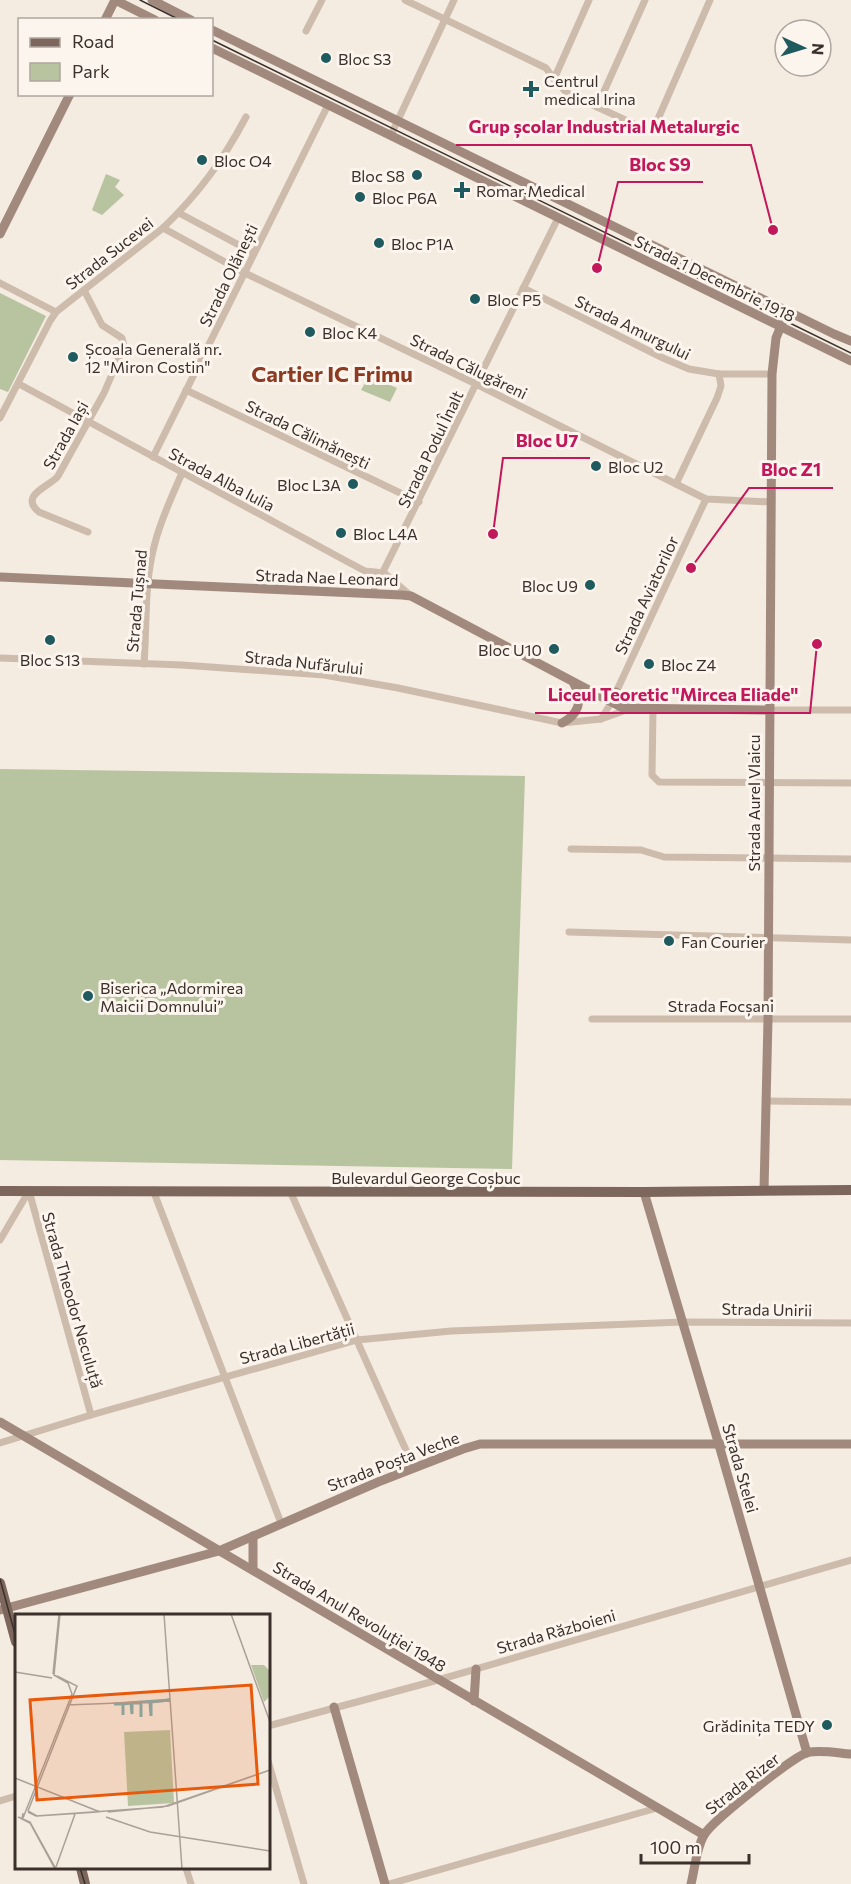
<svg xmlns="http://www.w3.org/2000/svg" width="851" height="1884" viewBox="0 0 851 1884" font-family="Commissioner,sans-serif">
	<rect width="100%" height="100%" fill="#f4ebe1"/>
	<g fill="#b8c4a0">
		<polygon points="106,174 120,180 115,187 124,195 102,215 92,210"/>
		<polygon points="0,293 46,316 8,392 0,389"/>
		<polygon points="369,376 397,388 390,402 361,390"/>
		<polygon points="0,769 525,776 512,1169 0,1160"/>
	</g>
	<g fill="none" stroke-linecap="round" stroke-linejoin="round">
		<g stroke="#cdbbac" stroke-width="7">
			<polyline points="405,0 546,68 554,79 589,0"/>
			<polyline points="306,31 322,0"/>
			<polyline points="554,79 567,93 649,131 654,128 710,0"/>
			<polyline points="597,107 645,0"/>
			<polyline points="391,135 454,0"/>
			<polyline points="179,213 254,253"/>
			<polyline points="163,228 245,273 476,384 706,499 771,502"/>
			<polyline points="0,283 56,312"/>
			<polyline points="523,288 663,358 689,369 719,374 772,374"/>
			<path d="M84,290l18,35 20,13 2,8 -20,47 -46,83c-7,10 -40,19 -19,36l49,20"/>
			<polyline points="19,384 348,562 365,571 384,573 411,596"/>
			<polyline points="186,390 419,502"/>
			<path d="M0,418l50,-97 6,-9 107,-84c36,-35 59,-66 83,-111"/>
			<polyline points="153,457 328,105"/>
			<polyline points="676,484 717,398 721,386 719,374"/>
			<polyline points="372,594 558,218"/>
			<polyline points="0,658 182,665 324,675 398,688 562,723 601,719 629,709"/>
			<path d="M144,664c3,-39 0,-83 11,-121 6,-24 17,-47 27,-70"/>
			<polyline points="653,709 652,775 659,782 851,783"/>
			<polyline points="769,710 851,710"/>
			<polyline points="601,719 611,703 706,499"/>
			<polyline points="571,849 641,850 664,857 851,859"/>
			<polyline points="569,932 851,940"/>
			<polyline points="592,1019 851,1019"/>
			<polyline points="766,1101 851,1102"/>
			<polyline points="153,1190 281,1523"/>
			<polyline points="29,1191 91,1415"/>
			<polyline points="290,1191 414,1468"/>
			<polyline points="0,1240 29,1191"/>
			<polyline points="0,1443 91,1415 357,1340 451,1331 683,1322 851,1323"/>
			<polyline points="268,1726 438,1680 851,1560"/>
			<polyline points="268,1761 304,1884"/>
			<polyline points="0,1801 16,1796"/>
			<polyline points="186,1868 191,1884"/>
			<polyline points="389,1884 657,1808"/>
		</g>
		<g stroke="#a18a7d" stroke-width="9">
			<polyline points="115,0 155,20"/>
			<polyline points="152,0 191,20"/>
			<polyline points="105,20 115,0"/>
			<polyline points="212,30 834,334 851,341"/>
			<polyline points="212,48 851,361"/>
			<polyline points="0,234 70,94"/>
			<polyline points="0,577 402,595 411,596 623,708 769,710"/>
			<polyline points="598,696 604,696 616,692 620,703 627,708"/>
			<path d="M562,723c16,-8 22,-23 12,-39"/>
			<polyline points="764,1190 768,1019 772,374 776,338 787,311"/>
			<polyline points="644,1192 719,1445 807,1753"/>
			<polyline points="0,1422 704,1835"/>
			<polyline points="253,1570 253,1536"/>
			<polyline points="0,1610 219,1551 378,1482 463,1449 480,1444 851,1444"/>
			<polyline points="474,1701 476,1669"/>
			<polyline points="334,1707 385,1884"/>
			<path d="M691,1884c4,-16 5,-35 13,-49 8,-14 91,-80 105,-83 14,-2 29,1 42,2"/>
		</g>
		<g stroke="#7d675c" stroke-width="10">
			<polyline points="0,1191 644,1192 851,1190"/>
			<polyline points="0,1583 16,1642"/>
			<polyline points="81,1868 85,1884"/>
		</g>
		<g stroke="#3b302b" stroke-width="1.5">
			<polyline points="140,0 180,20"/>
			<polyline points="212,40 851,353"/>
			<polyline points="0,1579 16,1638"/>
			<polyline points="80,1868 85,1884"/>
		</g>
	</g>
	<g fill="#1f5a5e" stroke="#fbf5ee" stroke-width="2">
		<circle cx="326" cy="58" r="6"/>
		<path d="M528 80h6v6h6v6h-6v6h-6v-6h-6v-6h6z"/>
		<circle cx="202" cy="160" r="6"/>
		<circle cx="417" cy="175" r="6"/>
		<path d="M459 181h6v6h6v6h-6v6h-6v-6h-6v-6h6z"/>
		<circle cx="360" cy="197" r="6"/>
		<circle cx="379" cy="243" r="6"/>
		<circle cx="475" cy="299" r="6"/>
		<circle cx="310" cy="332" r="6"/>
		<circle cx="73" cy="357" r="6"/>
		<circle cx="596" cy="466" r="6"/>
		<circle cx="353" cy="484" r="6"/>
		<circle cx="341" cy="533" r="6"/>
		<circle cx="590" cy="585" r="6"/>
		<circle cx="50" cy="640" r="6"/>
		<circle cx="554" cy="649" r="6"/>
		<circle cx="649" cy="664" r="6"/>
		<circle cx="669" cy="941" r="6"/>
		<circle cx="88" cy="996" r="6"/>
		<circle cx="827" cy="1725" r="6"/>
	</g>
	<g text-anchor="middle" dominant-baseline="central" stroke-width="6" stroke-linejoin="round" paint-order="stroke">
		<g font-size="16" fill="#3b302b" stroke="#fbf5ee" text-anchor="start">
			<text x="338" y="58">Bloc S3</text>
			<text x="544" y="80">Centrul<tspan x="544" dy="18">medical Irina</tspan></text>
			<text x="214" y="160">Bloc O4</text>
			<text x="405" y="175" text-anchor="end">Bloc S8</text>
			<text x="476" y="190">Romar Medical</text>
			<text x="372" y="197">Bloc P6A</text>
			<text x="391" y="243">Bloc P1A</text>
			<text x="487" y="299">Bloc P5</text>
			<text x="322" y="332">Bloc K4</text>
			<text x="85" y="348">Școala Generală nr.<tspan x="85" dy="18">12 "Miron Costin"</tspan></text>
			<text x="608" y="466">Bloc U2</text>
			<text x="341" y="484" text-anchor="end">Bloc L3A</text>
			<text x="353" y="533">Bloc L4A</text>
			<text x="578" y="585" text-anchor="end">Bloc U9</text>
			<text x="542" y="649" text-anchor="end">Bloc U10</text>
			<text x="50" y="659" text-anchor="middle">Bloc S13</text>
			<text x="661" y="664">Bloc Z4</text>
			<text x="681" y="941">Fan Courier</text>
			<text x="100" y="987">Biserica „Adormirea<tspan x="100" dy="18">Maicii Domnului”</tspan></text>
			<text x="815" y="1725" text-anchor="end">Grădinița TEDY</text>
		</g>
		<g font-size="16" fill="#3b302b" stroke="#fbf5ee">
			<text transform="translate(109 253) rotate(-38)">Strada Sucevei</text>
			<text transform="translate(228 275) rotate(-64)">Strada Olănești</text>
			<text transform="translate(715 278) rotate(26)">Strada 1 Decembrie 1918</text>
			<text transform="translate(633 327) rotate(26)">Strada Amurgului</text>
			<text transform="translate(469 366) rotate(26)">Strada Călugăreni</text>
			<text transform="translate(308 434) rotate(26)">Strada Călimănești</text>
			<text transform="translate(65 435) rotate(-61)">Strada Iași</text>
			<text transform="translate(430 449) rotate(-64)">Strada Podul Înalt</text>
			<text transform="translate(222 479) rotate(28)">Strada Alba Iulia</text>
			<text transform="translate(327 577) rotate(2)">Strada Nae Leonard</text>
			<text transform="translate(646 595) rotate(-65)">Strada Aviatorilor</text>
			<text transform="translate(136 601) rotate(-85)">Strada Tușnad</text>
			<text transform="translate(304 662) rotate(6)">Strada Nufărului</text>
			<text transform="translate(753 803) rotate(-90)">Strada Aurel Vlaicu</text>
			<text x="721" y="1005">Strada Focșani</text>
			<text x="426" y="1177">Bulevardul George Coșbuc</text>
			<text transform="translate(73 1300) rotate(74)">Strada Theodor Neculuță</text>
			<text transform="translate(767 1309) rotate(1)">Strada Unirii</text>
			<text transform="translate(297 1343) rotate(-15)">Strada Libertății</text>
			<text transform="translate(393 1461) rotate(-21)">Strada Poșta Veche</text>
			<text transform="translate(741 1468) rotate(74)">Strada Stelei</text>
			<text transform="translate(360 1616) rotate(31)">Strada Anul Revoluției 1948</text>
			<text transform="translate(556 1631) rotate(-16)">Strada Războieni</text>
			<text transform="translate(742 1783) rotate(-38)">Strada Rizer</text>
		</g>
		<g font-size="22" font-weight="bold" fill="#8c3b22" stroke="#fbf5ee">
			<text x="332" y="373">Cartier IC Frimu</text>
		</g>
	</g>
	<g transform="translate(15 1614)">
		<rect width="255" height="255" fill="#f4ebe1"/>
		<path d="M236,51h13l6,6v25l-6,6zM155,116l4,73 -46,3 -4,-74z" fill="#b8c4a0"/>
		<path fill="none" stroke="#7fb0b2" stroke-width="3" d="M155,86l-19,2v14l-1,-14h-9v15v-14h-9v11l-1,-11 -8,1v11v-11h-9z"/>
		<path fill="none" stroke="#aaa098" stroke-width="1.5" d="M149,0l18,255M216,0l39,108M0,58l37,6M38,60l6,-60M52,91l103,-4M0,164l85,34M13,197l49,-125 -20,-10M13,197l9,5 60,-4M13,198l8,4 127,-9 107,-37M93,198l60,-6 102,-36M8,199l-1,6 8,4 25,46M3,203l12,5 26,47M91,203l44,15 120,19M8,204l49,-124 -4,-11 -14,-8 6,-61M41,253l19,-53"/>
		<path fill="#e8590c" fill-opacity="0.15" stroke="#e8590c" stroke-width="3" d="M236,71l7,99 -221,16 -7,-100z"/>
		<rect width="255" height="255" fill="none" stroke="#3b302b" stroke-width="3"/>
	</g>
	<path fill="none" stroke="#c2185b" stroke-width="2" d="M773 230L751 145H456M597 268L618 182H703M493 534L503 458H590M691 568L749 488H833M817 644L810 713H535"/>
	<g fill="#c2185b" stroke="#fbf5ee" stroke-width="2">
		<circle cx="773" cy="230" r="6"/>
		<circle cx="597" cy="268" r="6"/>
		<circle cx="493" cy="534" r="6"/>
		<circle cx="691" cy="568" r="6"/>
		<circle cx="817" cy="644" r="6"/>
	</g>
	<g font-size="18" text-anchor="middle" font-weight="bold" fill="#c2185b" stroke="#fbf5ee" stroke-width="6" stroke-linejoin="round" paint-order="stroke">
		<text x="604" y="133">Grup școlar Industrial Metalurgic</text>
		<text x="660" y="171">Bloc S9</text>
		<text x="547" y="447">Bloc U7</text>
		<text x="791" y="476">Bloc Z1</text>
		<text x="673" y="701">Liceul Teoretic "Mircea Eliade"</text>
	</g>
	<rect x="18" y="18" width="195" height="78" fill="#fbf5ee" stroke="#aea6a0" stroke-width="1.5"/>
	<rect x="30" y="38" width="30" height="9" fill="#7d675c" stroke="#aea6a0" stroke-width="1.5"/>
	<text x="72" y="48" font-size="18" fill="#3b302b">Road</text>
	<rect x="30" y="63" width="30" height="18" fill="#b8c4a0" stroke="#aea6a0" stroke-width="1.5"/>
	<text x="72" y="78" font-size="18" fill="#3b302b">Park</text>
	<g transform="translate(803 48) rotate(94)"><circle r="28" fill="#fbf5ee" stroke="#aea6a0" stroke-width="1.5"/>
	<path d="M0-4.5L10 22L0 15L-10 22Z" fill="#1f5a5e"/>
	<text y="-9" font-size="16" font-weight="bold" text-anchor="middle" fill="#3b302b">N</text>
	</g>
	<path d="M641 1854v9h108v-9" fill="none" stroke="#3b302b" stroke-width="3"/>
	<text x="650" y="1854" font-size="18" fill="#3b302b" stroke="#fbf5ee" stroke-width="4.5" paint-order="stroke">100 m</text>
</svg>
